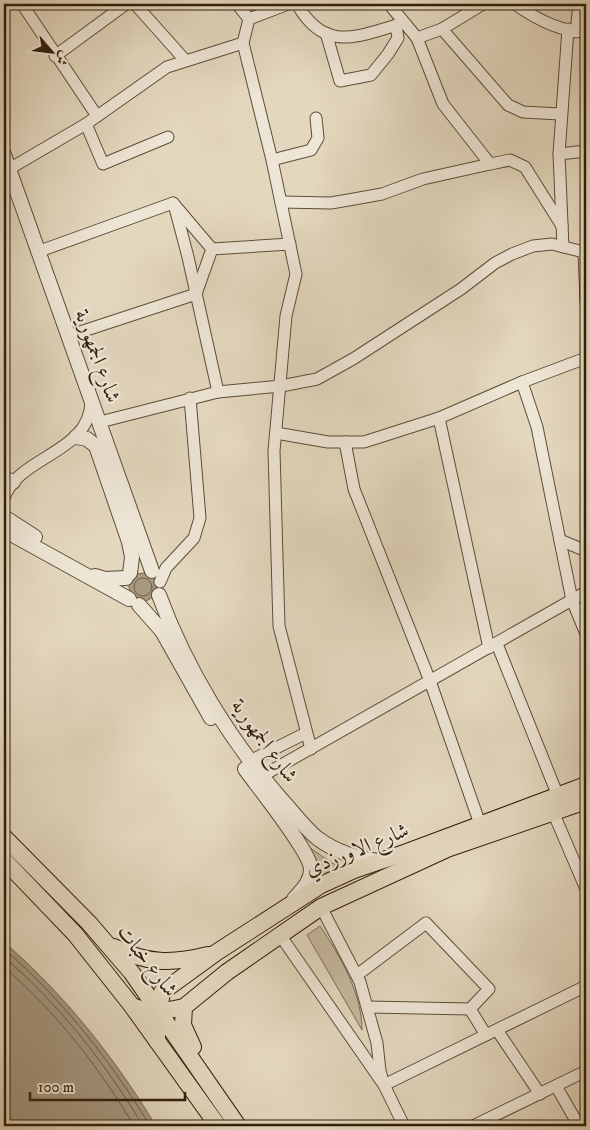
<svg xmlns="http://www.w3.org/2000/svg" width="590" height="1130" viewBox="0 0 590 1130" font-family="'IM FELL DW Pica',Amiri,serif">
	<rect width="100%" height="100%" fill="#e3d7be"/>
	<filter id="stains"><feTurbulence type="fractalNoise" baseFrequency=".004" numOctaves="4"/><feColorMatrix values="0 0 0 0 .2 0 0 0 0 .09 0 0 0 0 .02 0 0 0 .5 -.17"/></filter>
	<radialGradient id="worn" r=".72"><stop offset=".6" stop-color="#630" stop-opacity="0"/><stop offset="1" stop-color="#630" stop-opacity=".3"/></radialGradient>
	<g fill="#c5b89f" stroke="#7b6c54">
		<polygon points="300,841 332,863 350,870 314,883"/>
		<path d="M320,926c20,30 42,67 42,104l-55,-95z"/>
	</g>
	<g fill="#a69881" stroke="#776851">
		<circle cx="143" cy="587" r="14"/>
		<path d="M4,942c60,52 111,116 152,184h-152z"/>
	</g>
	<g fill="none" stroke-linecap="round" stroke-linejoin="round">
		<g stroke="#6c5c46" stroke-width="1">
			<circle cx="143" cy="587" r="9"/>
			<path d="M4,949c58,50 107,112 146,177"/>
			<path d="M4,957c55,47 102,107 139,169"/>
			<path d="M4,967c51,44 96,101 130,159"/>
		</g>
		<defs>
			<g id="minor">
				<polyline points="22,4 97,116"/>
				<polyline points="135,4 185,60"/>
				<polyline points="237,4 249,19"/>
				<path d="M297,4c29,51 62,31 107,19"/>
				<polyline points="389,4 417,38 442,29 483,4"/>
				<path d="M515,4c21,15 46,28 71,28"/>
				<polyline points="442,29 508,105 523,112 560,114"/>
				<polyline points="576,32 579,4"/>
				<polyline points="326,33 340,81 371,75 388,54 398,38 396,25"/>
				<polyline points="417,38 443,104 490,164 510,160 525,167 562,226"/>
				<polyline points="243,43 272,160 296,274 286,316 274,451 279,626 311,749"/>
				<polyline points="55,56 126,4"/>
				<polyline points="86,124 103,164 168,137"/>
				<polyline points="559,154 568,29"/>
				<polyline points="272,160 311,150 318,138 316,118"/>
				<polyline points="4,172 86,124 167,67 243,43 249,19 288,4"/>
				<polyline points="281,202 331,203 354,199 382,194 423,179 490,164"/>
				<polyline points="174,204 188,257 218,392"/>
				<polyline points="563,247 559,154 586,151"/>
				<polyline points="212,249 290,244"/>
				<polyline points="37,252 173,203"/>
				<polyline points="586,252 584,252 586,302"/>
				<polyline points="68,336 196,294 212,249 173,203"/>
				<polyline points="522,382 586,358"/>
				<polyline points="439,418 489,648"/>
				<polyline points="100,422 218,392 281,386 317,379 353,359 461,289 495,263 512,254 533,246 552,244 584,252"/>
				<polyline points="276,433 328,442 364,442 439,418 522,382 537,427 572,600 586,634"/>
				<polyline points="345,442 354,489 430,681 480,824"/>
				<path d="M4,498c15,-43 86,-44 87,-97"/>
				<polyline points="560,540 586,551"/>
				<polyline points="160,582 166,568 194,538 200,518 190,398"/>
				<polyline points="497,644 558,796"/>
				<polyline points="250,761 306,733"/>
				<polyline points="262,776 586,592"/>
				<polyline points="553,812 586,889"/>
				<polyline points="321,907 360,982 377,1043 380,1071 384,1085 404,1126"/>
				<polyline points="280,935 384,1085 586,986"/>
				<polyline points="357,975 426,923 489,989 470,1009 368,1007"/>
				<polyline points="470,1009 486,1035"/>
				<polyline points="497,1030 540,1094"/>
				<polyline points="556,1086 579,1126"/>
				<polyline points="473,1126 586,1071"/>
			</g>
			<g id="tertiary">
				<polyline points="4,155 152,571"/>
				<polyline points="76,437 87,439 96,446 129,542 132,557 130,573"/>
				<polyline points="4,478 13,482"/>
				<polyline points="4,517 35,537"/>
				<polyline points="4,530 129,599"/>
				<polyline points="95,576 105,579 126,578"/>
				<path d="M159,595c27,74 71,145 122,204 12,13 23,28 36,39 19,14 40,21 63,23"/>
				<polyline points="139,605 162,631 211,718"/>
				<path d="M245,769c13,18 65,82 66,100 0,13 -9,21 -17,30"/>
			</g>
			<g id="primary">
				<polyline points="4,837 89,923 132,973 238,1126"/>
				<polyline points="4,860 75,934 132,1006 218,1126"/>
				<path d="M114,947c33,17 58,17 94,8"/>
				<polyline points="132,1006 143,1010 159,1012 184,1007 227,972 321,907 447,849 586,801"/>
				<polyline points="184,1007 183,1025 193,1047"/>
				<polyline points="157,1041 157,1024 162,992 217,952 321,885 354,870 407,852 586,785"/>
			</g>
		</defs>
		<use href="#minor" stroke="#5e4d37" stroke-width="13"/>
		<use href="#tertiary" stroke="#5e4d37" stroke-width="16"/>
		<use href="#primary" stroke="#311f0a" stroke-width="18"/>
		<use href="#minor" stroke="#ede5d5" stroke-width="11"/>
		<use href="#tertiary" stroke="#ede5d5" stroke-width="14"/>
		<use href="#primary" stroke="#e3d7be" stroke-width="16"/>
	</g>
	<g text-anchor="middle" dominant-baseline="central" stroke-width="4.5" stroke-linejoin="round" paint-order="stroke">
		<g font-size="21" fill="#311f0a" stroke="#ede5d5">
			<text transform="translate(97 356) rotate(70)">شارع الجمهورية</text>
			<text transform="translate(264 741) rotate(54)">شارع الجمهورية</text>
			<text transform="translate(357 850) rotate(-22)">شارع الاورزدي</text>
			<text transform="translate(147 961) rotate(52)">شارع خبات</text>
		</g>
	</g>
	<rect width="590" height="1130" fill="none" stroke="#e3d7be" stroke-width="20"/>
	<rect x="5" y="5" width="580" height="1120" fill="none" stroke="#311f0a" stroke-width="2.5"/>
	<rect x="10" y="10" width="570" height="1110" fill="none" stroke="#311f0a"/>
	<g transform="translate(52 52) rotate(118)" stroke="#ede5d5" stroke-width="4" paint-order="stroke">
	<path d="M0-4L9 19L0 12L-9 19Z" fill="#311f0a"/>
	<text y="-8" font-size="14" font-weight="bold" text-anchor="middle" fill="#311f0a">ش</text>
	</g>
	<path d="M30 1092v8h155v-8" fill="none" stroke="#311f0a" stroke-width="2.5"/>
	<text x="38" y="1092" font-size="15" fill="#311f0a" stroke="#ede5d5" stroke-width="4" paint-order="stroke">100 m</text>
	<rect width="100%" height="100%" filter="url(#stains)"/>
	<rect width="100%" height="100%" fill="url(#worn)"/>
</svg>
